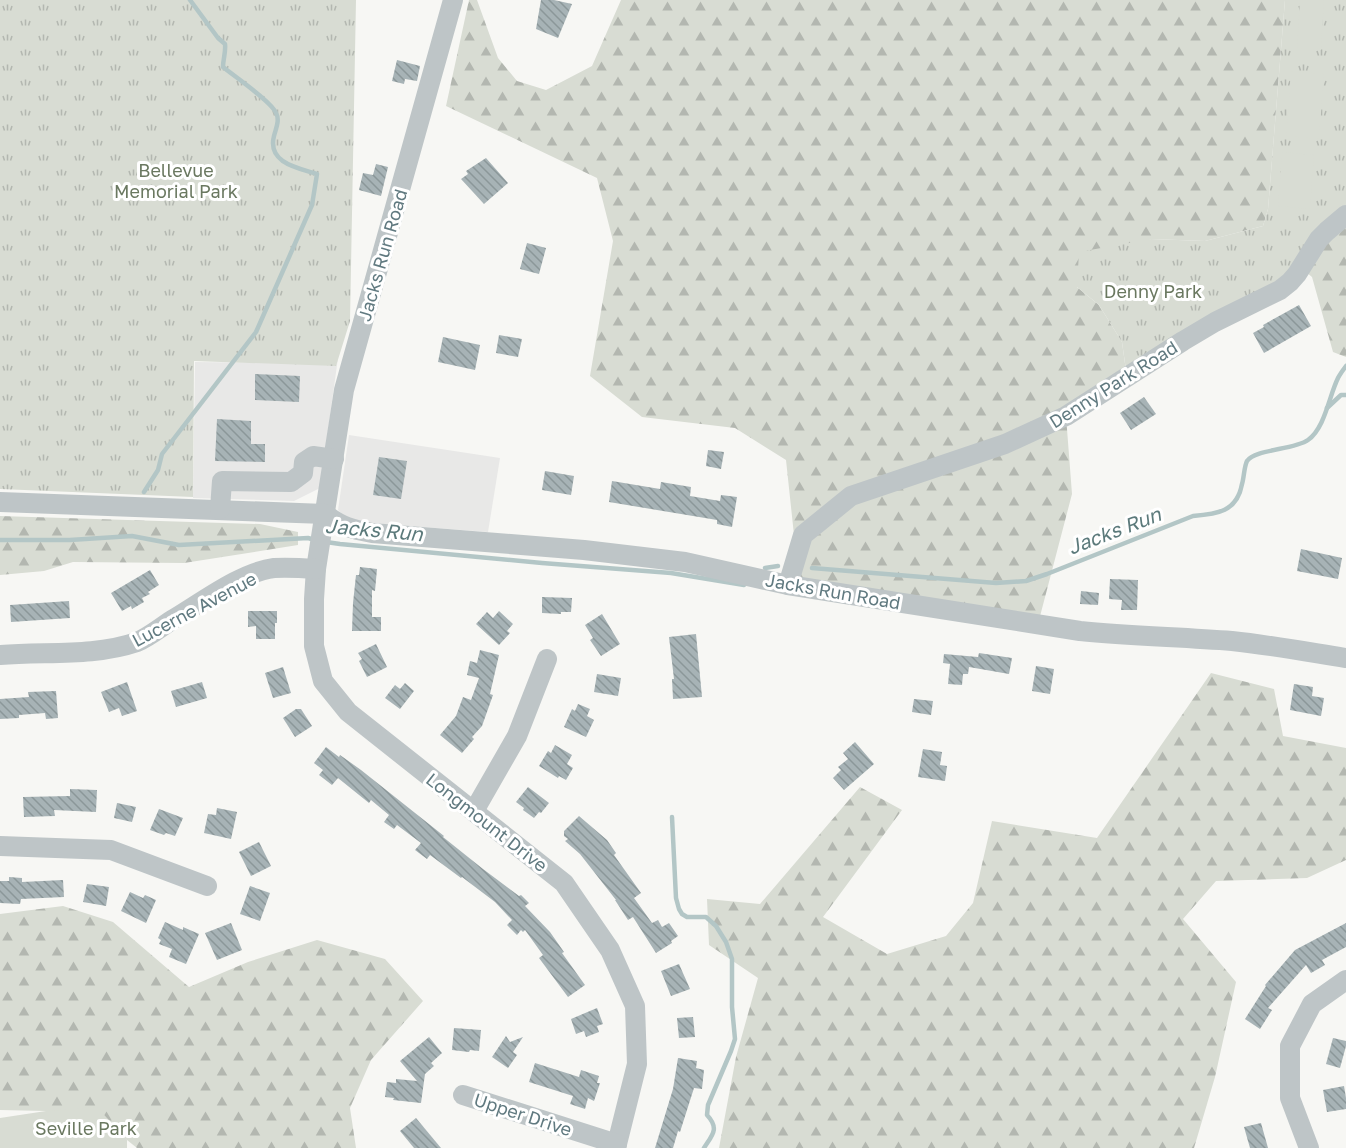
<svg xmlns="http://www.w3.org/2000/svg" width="1346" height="1148" viewBox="0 0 1346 1148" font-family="'Golos Text',sans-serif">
	<defs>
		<pattern id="forest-firs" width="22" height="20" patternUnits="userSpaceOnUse" patternTransform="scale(1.5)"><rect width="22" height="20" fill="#d8dcd3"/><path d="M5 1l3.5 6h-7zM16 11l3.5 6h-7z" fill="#b3b7b0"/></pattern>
		<pattern id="park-tufts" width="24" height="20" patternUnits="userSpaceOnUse" patternTransform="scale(1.5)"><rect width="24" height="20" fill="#d8dcd3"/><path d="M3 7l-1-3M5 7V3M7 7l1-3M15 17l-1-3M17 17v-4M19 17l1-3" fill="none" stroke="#b3b7b0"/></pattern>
		<pattern id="building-back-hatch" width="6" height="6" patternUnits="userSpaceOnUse" patternTransform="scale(1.5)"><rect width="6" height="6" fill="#a7b3b6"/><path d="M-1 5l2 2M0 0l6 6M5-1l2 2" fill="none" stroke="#8b9799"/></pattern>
	</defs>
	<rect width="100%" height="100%" fill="#f7f7f4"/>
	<g fill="#e8e8e7">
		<polygon points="338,358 320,488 294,501 193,498 195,362 336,364"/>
		<polygon points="349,435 500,458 488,532 358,522 348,520 338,510"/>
	</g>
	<g fill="url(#forest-firs)">
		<polygon points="469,0 477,0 498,58 517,81 546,90 592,66 621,0 1285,0 1268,209 1263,226 1205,241 1151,239 1077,287 1099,305 1122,342 1127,378 1066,416 1072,494 1038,624 788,585 794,535 786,460 735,428 642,417 590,376 613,241 597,178 446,106"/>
		<polygon points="1346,224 1346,357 1333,352 1312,277 1306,272 1325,239"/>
		<polygon points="0,516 260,524 298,532 298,545 184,563 73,562 44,571 0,575"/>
		<polygon points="1211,673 1274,689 1283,736 1346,748 1346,860 1307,878 1216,881 1183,919 1236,982 1215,1077 1194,1148 719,1148 736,1057 758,978 709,945 707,899 760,904 860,787 902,810 823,917 887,954 946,936 973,903 992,821 1097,838"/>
		<polygon points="63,906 113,922 189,987 248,962 317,940 385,959 423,1001 371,1060 350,1108 356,1148 137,1148 127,1140 46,1111 0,1110 0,914"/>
	</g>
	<g fill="url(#park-tufts)">
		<polygon points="0,0 356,0 350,321 336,366 194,361 193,497 0,489"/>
		<polygon points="1285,0 1346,0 1346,205 1338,211 1285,278 1126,370 1122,342 1099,305 1077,287 1079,252 1151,239 1205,241 1263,226 1268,209"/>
	</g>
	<g fill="#d8dcd3">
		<polygon points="1300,0 1324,0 1321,50 1297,48"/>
		<polygon points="1291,71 1324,74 1319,139 1286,136"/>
		<polygon points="1282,152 1314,155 1310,209 1278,206"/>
		<polygon points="97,1107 127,1140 127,1148 0,1148 0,1118 46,1111"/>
	</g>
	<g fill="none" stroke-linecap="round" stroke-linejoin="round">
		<g stroke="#b3c6c6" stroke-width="4.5">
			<polyline points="1327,408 1341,395 1346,395"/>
			<path d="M144,492l14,-22 4,-16 94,-122 56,-127 5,-31c-19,-6 -50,-11 -43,-38 2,-8 6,-16 2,-23 -4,-11 -42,-37 -53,-46 0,-8 3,-15 2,-23l-7,-6 -28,-38"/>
			<polyline points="0,540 70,540 132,536 179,545 308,538 315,540"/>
			<polyline points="326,542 340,544 542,563 671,573 744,585"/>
			<polyline points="765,568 778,566"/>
			<path d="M812,568l184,15 30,-2 21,-7 146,-58c24,-2 44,-4 49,-32 2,-6 2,-17 5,-23 8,-12 47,-11 61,-21 17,-12 21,-44 30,-62 2,-4 5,-8 8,-12"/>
			<path d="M672,817l4,81 3,11 3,5 5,3h19l10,9 10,16 6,17v48l3,32 -4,12 -23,54 -1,10c13,14 5,20 -3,33"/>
		</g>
	</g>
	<g fill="url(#building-back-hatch)">
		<polygon points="541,0 554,0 572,4 558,38 536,29"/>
		<polygon points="397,60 420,66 417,81 405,79 404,84 392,81"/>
		<polygon points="486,158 508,183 484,204 461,179 468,174 466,171"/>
		<polygon points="376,164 388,167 381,196 359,190 363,173 373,175"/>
		<polygon points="527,243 546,248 539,274 520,269"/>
		<polygon points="1299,305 1311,326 1264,353 1253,333 1264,327 1263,325"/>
		<polygon points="499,335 522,339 518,357 496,353"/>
		<polygon points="443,337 480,345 475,370 438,362"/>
		<polygon points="255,374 300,376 299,402 255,400"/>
		<polygon points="1144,397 1156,414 1131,430 1120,413"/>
		<polygon points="217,419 251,421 251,444 265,444 265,462 215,461"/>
		<polygon points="708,450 724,452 721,469 706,466"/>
		<polygon points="379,457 407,461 401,499 373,495"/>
		<polygon points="545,471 574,476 571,495 542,490"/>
		<polygon points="612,481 660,489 661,482 691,487 690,496 720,501 721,495 737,497 732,527 717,524 717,520 609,502"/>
		<polygon points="1301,549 1342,558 1338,579 1297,571"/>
		<polygon points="360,567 377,569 375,591 372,590 372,617 381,617 381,631 352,631 353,603 356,575 359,575"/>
		<polygon points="150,570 159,585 148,592 150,594 142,598 144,602 132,609 131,606 122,611 111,593"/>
		<polygon points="1110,579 1138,580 1137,610 1121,610 1122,600 1109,599"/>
		<polygon points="1081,591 1099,593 1098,605 1080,604"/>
		<polygon points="542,597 572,598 571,612 561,612 561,614 542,613"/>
		<polygon points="69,601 70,618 11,622 10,605"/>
		<polygon points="248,611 277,611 277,623 275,623 275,639 256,639 256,626 248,627"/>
		<polygon points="499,611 513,624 507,631 510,633 499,645 476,624 487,612 493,618"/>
		<polygon points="602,614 620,644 601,656 590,640 593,638 585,625"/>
		<polygon points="696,634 702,697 673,699 672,679 674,679 669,637"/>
		<polygon points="376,644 387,667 367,677 359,661 362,659 358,653"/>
		<polygon points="480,650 499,655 490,694 493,695 482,726 472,737 474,739 462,753 440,735 456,716 463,697 471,700 479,678 467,675 470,661 477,663"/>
		<polygon points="979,653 1012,658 1009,674 969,667 968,674 963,674 962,685 948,684 950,664 943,663 944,654 978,657"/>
		<polygon points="1036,666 1054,669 1050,694 1032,691"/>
		<polygon points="283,667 291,693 273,698 265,673"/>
		<polygon points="597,674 621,678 618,696 594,692"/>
		<polygon points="127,682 137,711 122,716 119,708 109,712 101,692"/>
		<polygon points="202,682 207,698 176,707 171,691"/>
		<polygon points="405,683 414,691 400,709 385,698 395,685 400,689"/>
		<polygon points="1294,684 1313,687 1312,696 1324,698 1321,716 1290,710"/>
		<polygon points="56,691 58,718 46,719 45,713 19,715 19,718 0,719 0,699 29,697 28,692"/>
		<polygon points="914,699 933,701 931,715 912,712"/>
		<polygon points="578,704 590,709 587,716 594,720 586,737 564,727 572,709 575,711"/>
		<polygon points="296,709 301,709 312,726 295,737 283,718"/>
		<polygon points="855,742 874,764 844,790 833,778 841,770 838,767 848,759 843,753"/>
		<polygon points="555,745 572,755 567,764 573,768 566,780 559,776 558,778 539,766 548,751 551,753"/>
		<polygon points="326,747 339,757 340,755 361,770 444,836 443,837 483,869 519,896 521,895 529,903 525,906 550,932 564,952 562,953 585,985 568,997 539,958 543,955 525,930 523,932 521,930 517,935 507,925 512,920 495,902 462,877 461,878 430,855 427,859 415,850 421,843 397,825 394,829 384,822 389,815 371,800 369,803 338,778 332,785 319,775 323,770 314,763"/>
		<polygon points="923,749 942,752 940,765 947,766 945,781 918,777"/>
		<polygon points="528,787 549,803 541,813 539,812 534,818 523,810 524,808 516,802"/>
		<polygon points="70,789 97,790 96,812 54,810 55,816 24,817 23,797 70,796"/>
		<polygon points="117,803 136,807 132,822 114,818"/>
		<polygon points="217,808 237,812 231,839 204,833 208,814 216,815"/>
		<polygon points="159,809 183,818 175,836 166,833 164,835 150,830"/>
		<polygon points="579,816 607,840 616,853 614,855 641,893 634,898 652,923 658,920 662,927 669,923 678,936 671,941 672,943 656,953 633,917 628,920 615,900 616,900 580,854 565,841 568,839 564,836 564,831"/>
		<polygon points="259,842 271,866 251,876 239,852"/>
		<polygon points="9,877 22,878 22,882 63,880 64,897 21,899 20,904 0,903 0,881 9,881"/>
		<polygon points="87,884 109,887 106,906 83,902"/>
		<polygon points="250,886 270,893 260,921 240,914"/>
		<polygon points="130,892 143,898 145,895 156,900 146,923 121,911"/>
		<polygon points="165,922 183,930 183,927 199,934 186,964 169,957 172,949 159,944 161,940 158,938"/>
		<polygon points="231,923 242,950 217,960 205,933"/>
		<polygon points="1346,923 1346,947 1322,960 1325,965 1311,973 1306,965 1268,1008 1272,1010 1260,1029 1245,1019 1266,986 1265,985 1295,950"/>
		<polygon points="679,964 690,989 671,996 661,971"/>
		<polygon points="597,1008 603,1024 597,1026 599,1032 586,1037 584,1031 576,1034 571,1019"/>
		<polygon points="693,1017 695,1037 679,1038 677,1018"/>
		<polygon points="454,1028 481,1030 479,1051 470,1050 469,1052 452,1050"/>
		<polygon points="506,1036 510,1042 523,1037 513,1052 517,1055 508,1068 492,1057"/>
		<polygon points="429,1037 442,1053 431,1063 434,1066 425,1074 421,1103 393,1100 394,1098 385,1097 387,1082 396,1083 396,1079 417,1081 400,1061"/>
		<polygon points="1333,1038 1346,1041 1346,1046 1340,1068 1326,1064"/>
		<polygon points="678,1058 697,1061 696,1068 704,1070 702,1089 694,1088 680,1132 678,1131 673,1148 655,1148 673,1089"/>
		<polygon points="535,1063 579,1077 581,1070 599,1076 597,1083 600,1083 594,1101 588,1098 585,1109 570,1104 573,1096 529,1082"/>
		<polygon points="1344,1086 1346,1098 1346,1109 1327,1112 1323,1090"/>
		<polygon points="416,1118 441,1148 414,1148 400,1131"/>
		<polygon points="1261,1123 1268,1148 1250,1148 1244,1127"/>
	</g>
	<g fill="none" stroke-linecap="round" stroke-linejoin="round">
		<g stroke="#bec5c7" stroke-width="20">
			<polyline points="453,0 344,390 316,569 314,599 314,646 323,681 348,712 564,883 610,950 635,1006 637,1064 616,1148"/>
			<path d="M0,502l325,12c17,13 26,15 47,19l212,17 101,12 103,23 292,46c50,5 101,6 152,10 38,4 76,11 114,17"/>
			<polyline points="220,509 222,481 291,482 303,473 304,462 313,456 334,459"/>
			<polyline points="788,585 803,535 851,496 1005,444 1066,416 1183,341 1215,322 1280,290 1290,282 1297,274 1319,239 1327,231 1346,215"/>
			<path d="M0,655c45,-4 93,2 137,-13 12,-5 24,-15 35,-22 29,-17 69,-48 102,-52 14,-1 28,0 42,1"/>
			<polyline points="474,811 517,736 547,659"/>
			<polyline points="0,846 111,850 207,886"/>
			<polyline points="463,1095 617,1144"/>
			<polyline points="1309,1148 1290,1098 1290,1046 1312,1004 1346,980"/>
		</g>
	</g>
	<g text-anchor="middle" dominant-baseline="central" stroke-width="6" stroke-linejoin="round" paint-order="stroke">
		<g font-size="18" fill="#6a7860" stroke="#fff">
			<text x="176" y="170">Bellevue<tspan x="176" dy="21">Memorial Park</tspan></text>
			<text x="1153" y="291">Denny Park</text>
			<text x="86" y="1128">Seville Park</text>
		</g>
		<g font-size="18" fill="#617a80" stroke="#fff">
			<text transform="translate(382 255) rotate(-74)">Jacks Run Road</text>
			<text transform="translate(1113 384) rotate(-32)">Denny Park Road</text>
			<text transform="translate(833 591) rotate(10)">Jacks Run Road</text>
			<text transform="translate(194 609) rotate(-28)">Lucerne Avenue</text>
			<text transform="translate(487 822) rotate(38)">Longmount Drive</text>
			<text transform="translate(523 1114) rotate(18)">Upper Drive</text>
		</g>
		<g font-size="20" font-style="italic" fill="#5c7a7b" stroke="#fff">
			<text transform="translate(374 529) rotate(5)">Jacks Run</text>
			<text transform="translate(1114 530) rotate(-21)">Jacks Run</text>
		</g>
	</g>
</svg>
